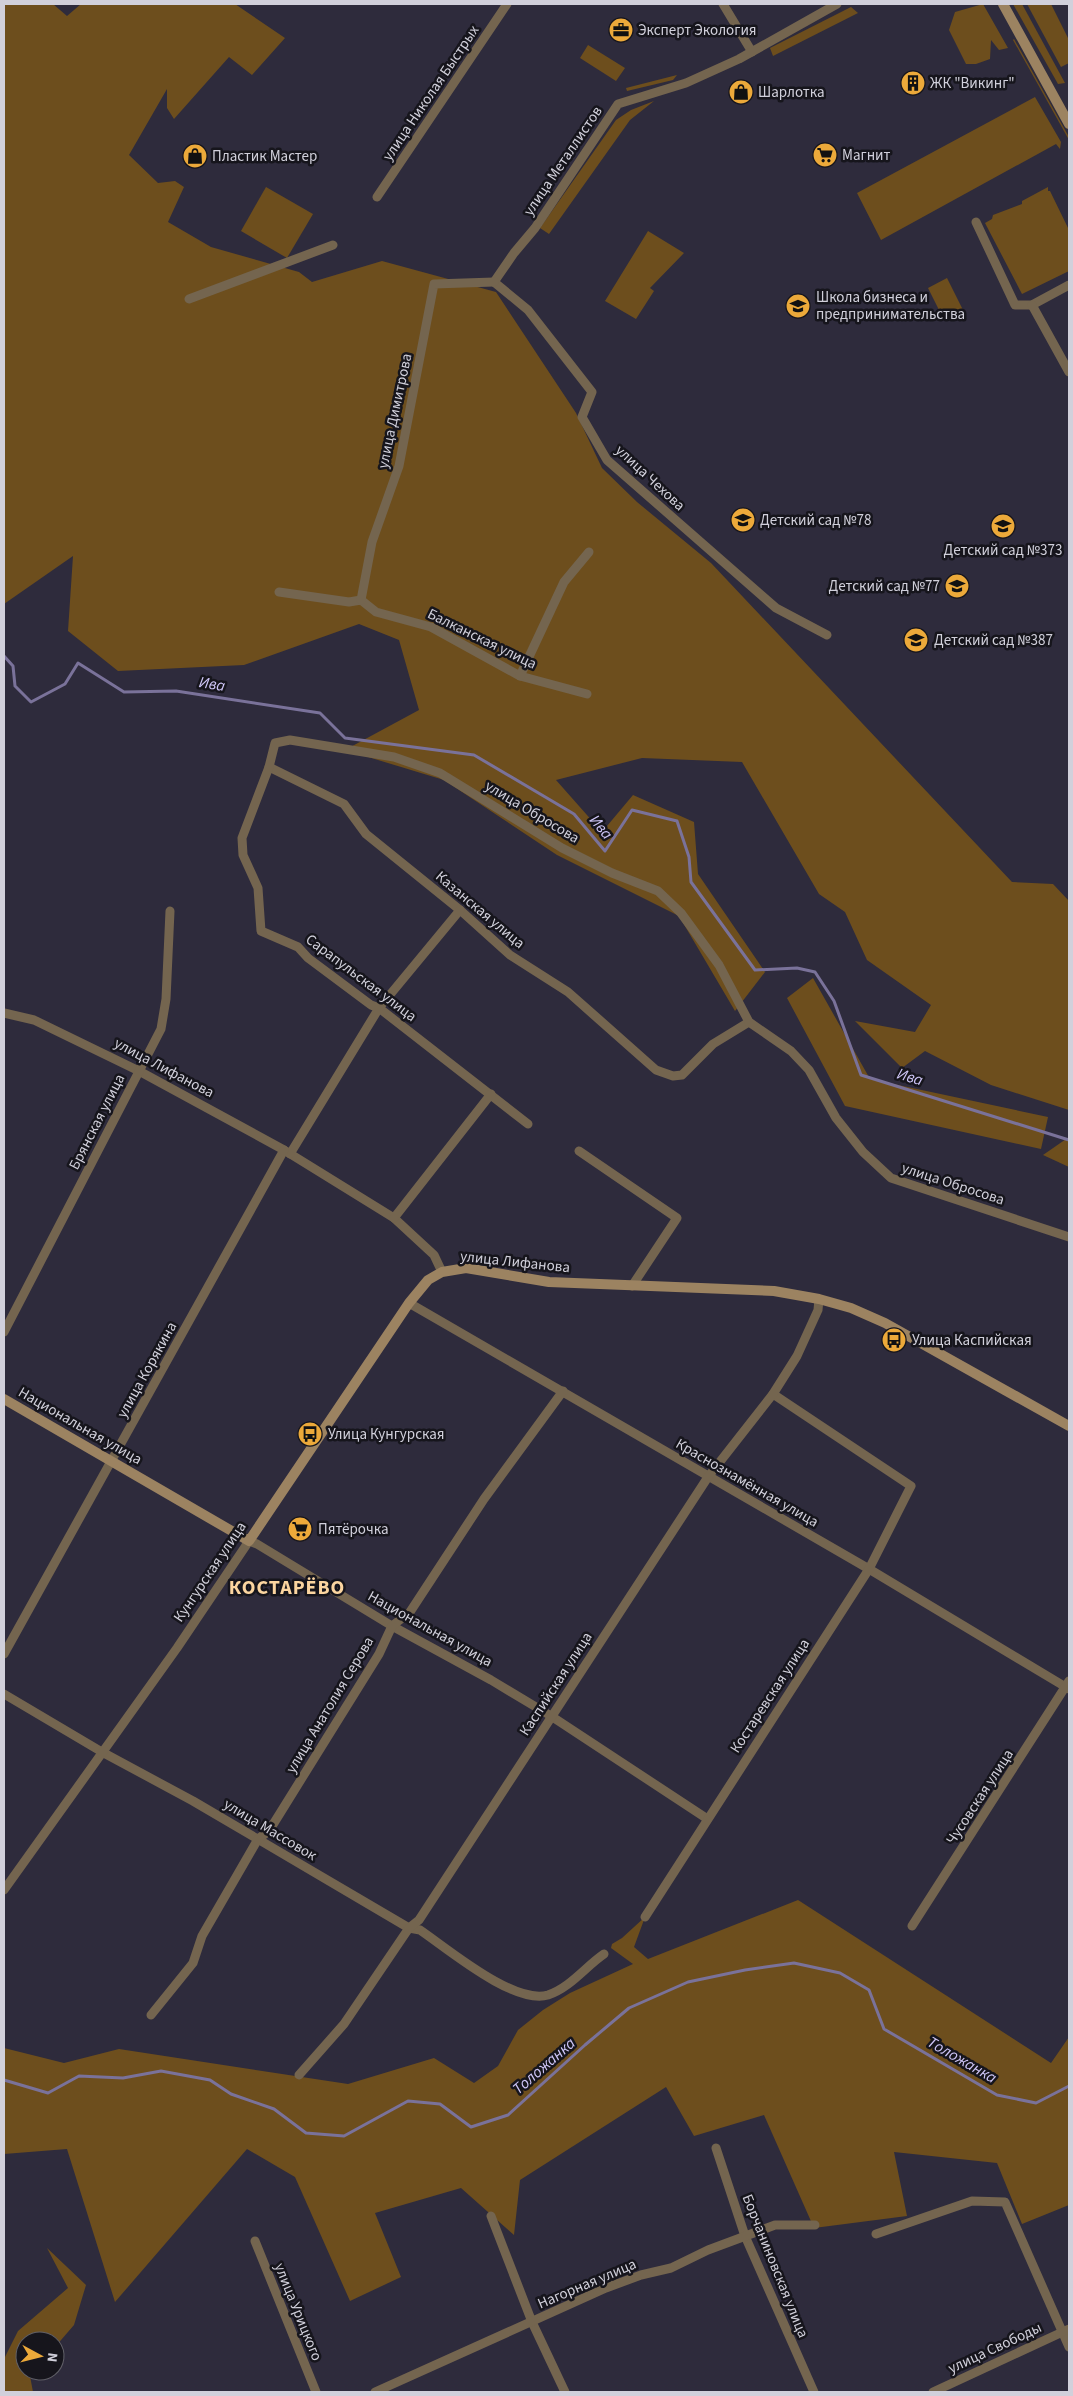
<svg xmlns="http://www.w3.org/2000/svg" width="1073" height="2396" viewBox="0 0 1073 2396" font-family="'Source Sans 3',sans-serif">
	<rect width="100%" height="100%" fill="#2e2b3c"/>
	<g fill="#6d4e1d">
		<polygon points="4,4 53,4 67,16 81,4 235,4 285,38 252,75 229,57 174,119 167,108 167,89 129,155 158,183 175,181 184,187 168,222 211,247 299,272 312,282 382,261 496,292 576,413 602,468 637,502 711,563 1012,882 1053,884 1069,901 1069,1110 991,1085 925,1051 902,1068 855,1021 915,1032 931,1005 867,960 845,912 819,894 742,762 642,758 556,780 602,832 633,795 694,822 698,874 765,972 735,1011 679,916 557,855 444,780 345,750 419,710 399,640 359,624 244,665 118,671 68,631 73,556 4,604"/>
		<polygon points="983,4 1008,48 999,50 991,40 990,59 976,64 966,64 949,30 955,12"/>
		<polygon points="1013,4 1022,4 1065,83 1058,84"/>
		<polygon points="1027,4 1051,4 1069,40 1069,63 1061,67"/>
		<polygon points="851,7 858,13 773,56 770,48"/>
		<polygon points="1014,39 1069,137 1069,140 1013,40"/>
		<polygon points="588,45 625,68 616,81 580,58"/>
		<polygon points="677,75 673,80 627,91 626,88"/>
		<polygon points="1035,97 1061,142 1060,149 1056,144 881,240 857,193"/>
		<polygon points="654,101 630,120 549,234 540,228 616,120 631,110"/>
		<polygon points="266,187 313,214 287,258 241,231"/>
		<polygon points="1048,187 1048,191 1050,191 1069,230 1069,271 1022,294 985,223 992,219 993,215 1022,204 1022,201"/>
		<polygon points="648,231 684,253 650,288 654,291 636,319 605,301"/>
		<polygon points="947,278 963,310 944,320 928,288"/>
		<polygon points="813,978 870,1079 1048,1117 1041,1149 845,1106 787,998"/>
		<polygon points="1069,1137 1069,1167 1043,1155"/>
		<polygon points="798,1900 1051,2063 1069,2037 1069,2205 1022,2224 997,2163 894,2152 907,2216 814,2228 764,2115 694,2136 666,2087 520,2180 514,2235 461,2188 375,2213 401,2277 350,2301 295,2177 247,2149 115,2302 67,2149 4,2154 4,2048 64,2063 119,2049 348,2084 434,2058 474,2083 498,2066 518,2030 543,2010 570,1993 633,1964 611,1948 612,1944 622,1938 645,1917 634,1947 648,1959"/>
		<polygon points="47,2248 86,2285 74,2325 55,2347 55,2341 25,2341 25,2371 34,2371 30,2376 33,2392 4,2392 4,2359 18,2331 68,2288"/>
	</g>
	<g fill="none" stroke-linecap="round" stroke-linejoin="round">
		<g stroke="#7a729a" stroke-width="3">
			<polyline points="4,656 13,666 15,686 31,702 65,684 78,663 124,692 176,691 320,713 345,738 474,755 574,814 605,851 632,810 677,821 689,857 691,882 755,970 797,968 815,972 834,1001 861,1075 1069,1140"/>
			<polyline points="4,2080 48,2093 79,2076 123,2078 161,2071 210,2080 231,2094 274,2109 306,2133 344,2136 408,2101 440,2104 471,2127 508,2115 585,2045 629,2008 688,1982 745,1970 794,1963 840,1973 869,1990 884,2029 997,2095 1036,2103 1069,2086"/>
		</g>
		<g stroke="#74654f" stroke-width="9">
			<polyline points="723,4 752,52"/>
			<polyline points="377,197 507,4"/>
			<polyline points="976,222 1015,305 1032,305 1069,285"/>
			<polyline points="494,282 528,310 592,392 582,417 607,460 776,608 827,635"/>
			<polyline points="494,282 514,253 535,228 618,104 686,83 739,59 837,4"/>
			<polyline points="189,299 333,245"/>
			<polyline points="1032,305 1069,372"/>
			<polyline points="279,592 349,602 361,600 376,612 431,627 520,676 587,694"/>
			<polyline points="361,600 372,542 399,466 434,284 494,282"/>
			<polyline points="520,676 564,582 589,552"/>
			<polyline points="269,767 344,804 366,834 460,910 510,955 568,992 656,1070 673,1076 682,1075 713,1044 749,1022"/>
			<polyline points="4,1013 34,1020 139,1071 284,1150 394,1218 434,1255 442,1272"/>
			<polyline points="528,1124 379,1008 371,1005 308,958 298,947 261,931 258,888 243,855 242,838 269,767 275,743 290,740 394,757 440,773 562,848 612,873 658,891 681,913 719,965 749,1022 791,1051 809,1070 836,1118 863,1152 891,1178 1069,1237"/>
			<polyline points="579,1151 677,1218 632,1286"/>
			<polyline points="290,1154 379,1008 460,910"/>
			<polyline points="394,1218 491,1094"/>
			<polyline points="409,1303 869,1569 1069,1689"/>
			<polyline points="4,1332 161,1029 166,999 170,911"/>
			<polyline points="4,1654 284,1150"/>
			<path d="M4,1694l98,58 91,49 216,127 11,2c28,19 94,75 128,65 23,-8 37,-28 56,-41"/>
			<polyline points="4,1890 177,1648 249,1541 257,1544 392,1626 491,1680 551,1716 706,1818"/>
			<polyline points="645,1917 869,1569 911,1486 773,1394"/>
			<polyline points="912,1926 1069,1681"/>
			<polyline points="151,2015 193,1963 202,1936 258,1839 269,1831 379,1654 392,1626 410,1612 484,1499 563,1391"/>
			<polyline points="299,2075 344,2024 409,1928 419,1920 708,1477 773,1394 797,1356 818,1310 819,1299"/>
			<polyline points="716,2148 745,2236 814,2392"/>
			<polyline points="491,2216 532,2322 565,2392"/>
			<polyline points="876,2234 972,2201 1005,2202 1069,2347"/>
			<polyline points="255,2241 316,2392"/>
			<polyline points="375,2392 606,2288 641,2275 671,2268 708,2250 775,2225 815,2225"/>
			<polyline points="933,2392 1069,2329"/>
		</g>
		<g stroke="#9c8361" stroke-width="10">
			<polyline points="1003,4 1069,124"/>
			<polyline points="4,1399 249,1541 409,1303 428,1280 442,1272 466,1268 549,1282 774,1291 819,1299 851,1308 885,1323 1069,1426"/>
		</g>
	</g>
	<defs>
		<symbol id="office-disc" viewBox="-11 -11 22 22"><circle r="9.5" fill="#eca93a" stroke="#16151c"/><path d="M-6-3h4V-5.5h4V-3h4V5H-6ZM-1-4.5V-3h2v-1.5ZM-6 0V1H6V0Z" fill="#111"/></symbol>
		<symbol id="building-disc" viewBox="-11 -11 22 22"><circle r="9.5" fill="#eca93a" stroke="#16151c"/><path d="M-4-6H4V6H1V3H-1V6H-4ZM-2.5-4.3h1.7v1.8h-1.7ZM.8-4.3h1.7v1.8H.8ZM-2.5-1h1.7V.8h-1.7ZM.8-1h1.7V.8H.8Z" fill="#111"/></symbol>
		<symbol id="shop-disc" viewBox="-11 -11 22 22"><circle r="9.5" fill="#eca93a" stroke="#16151c"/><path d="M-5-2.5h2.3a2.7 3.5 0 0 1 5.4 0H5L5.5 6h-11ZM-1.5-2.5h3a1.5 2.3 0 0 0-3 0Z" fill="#111"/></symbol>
		<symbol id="supermarket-disc" viewBox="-11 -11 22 22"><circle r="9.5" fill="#eca93a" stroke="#16151c"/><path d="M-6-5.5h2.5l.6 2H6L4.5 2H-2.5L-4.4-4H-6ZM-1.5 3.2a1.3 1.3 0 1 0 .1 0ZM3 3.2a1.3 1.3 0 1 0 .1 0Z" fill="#111"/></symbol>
		<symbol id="school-disc" viewBox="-11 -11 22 22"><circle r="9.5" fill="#eca93a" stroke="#16151c"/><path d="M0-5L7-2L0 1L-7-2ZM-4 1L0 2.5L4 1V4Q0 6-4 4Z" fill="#111"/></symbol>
		<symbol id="bus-disc" viewBox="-11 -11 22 22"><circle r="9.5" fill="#eca93a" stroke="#16151c"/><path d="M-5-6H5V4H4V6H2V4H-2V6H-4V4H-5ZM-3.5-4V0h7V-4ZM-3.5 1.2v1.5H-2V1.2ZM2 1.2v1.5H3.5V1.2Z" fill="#111"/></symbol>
	</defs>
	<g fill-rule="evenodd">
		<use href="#office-disc" x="607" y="16" width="28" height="28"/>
		<use href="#building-disc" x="899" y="69" width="28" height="28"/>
		<use href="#shop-disc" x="727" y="78" width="28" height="28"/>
		<use href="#supermarket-disc" x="811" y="141" width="28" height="28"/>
		<use href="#shop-disc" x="181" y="142" width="28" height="28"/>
		<use href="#school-disc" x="784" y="292" width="28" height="28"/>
		<use href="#school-disc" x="729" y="506" width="28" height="28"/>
		<use href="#school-disc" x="989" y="512" width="28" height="28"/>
		<use href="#school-disc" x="943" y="572" width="28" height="28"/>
		<use href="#school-disc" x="902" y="626" width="28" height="28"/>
		<use href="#bus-disc" x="880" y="1326" width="28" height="28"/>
		<use href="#bus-disc" x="296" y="1420" width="28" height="28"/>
		<use href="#supermarket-disc" x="286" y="1515" width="28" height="28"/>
	</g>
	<g text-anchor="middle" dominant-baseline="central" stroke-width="5" stroke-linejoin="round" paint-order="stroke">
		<g font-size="15" fill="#d1d0db" stroke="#16151c" text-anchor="start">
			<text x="638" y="30">Эксперт Экология</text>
			<text x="930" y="83">ЖК "Викинг"</text>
			<text x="758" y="92">Шарлотка</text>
			<text x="842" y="155">Магнит</text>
			<text x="212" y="156">Пластик Мастер</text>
			<text x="816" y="297">Школа бизнеса и<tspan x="816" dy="17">предпринимательства</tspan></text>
			<text x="760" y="520">Детский сад №78</text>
			<text x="1003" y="550" text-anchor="middle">Детский сад №373</text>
			<text x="940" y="586" text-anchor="end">Детский сад №77</text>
			<text x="934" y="640">Детский сад №387</text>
			<text x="912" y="1340">Улица Каспийская</text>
			<text x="328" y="1434">Улица Кунгурская</text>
			<text x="318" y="1529">Пятёрочка</text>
		</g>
		<g font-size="15" fill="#d1d0db" stroke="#16151c">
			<text transform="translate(431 93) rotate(-56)">улица Николая Быстрых</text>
			<text transform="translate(563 161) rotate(-56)">улица Металлистов</text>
			<text transform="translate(395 411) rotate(-78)">улица Димитрова</text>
			<text transform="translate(650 478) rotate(43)">улица Чехова</text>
			<text transform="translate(482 639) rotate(26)">Балканская улица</text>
			<text transform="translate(532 812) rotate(31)">улица Обросова</text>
			<text transform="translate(480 910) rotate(40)">Казанская улица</text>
			<text transform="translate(361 978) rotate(37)">Сарапульская улица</text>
			<text transform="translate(164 1068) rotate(28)">улица Лифанова</text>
			<text transform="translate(97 1122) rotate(-63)">Брянская улица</text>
			<text transform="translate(953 1184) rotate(18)">улица Обросова</text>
			<text transform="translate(515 1262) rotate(6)">улица Лифанова</text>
			<text transform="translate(147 1370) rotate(-61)">улица Корякина</text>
			<text transform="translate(80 1426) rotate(30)">Национальная улица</text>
			<text transform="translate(747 1483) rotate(30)">Краснознамённая улица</text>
			<text transform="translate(210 1572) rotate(-56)">Кунгурская улица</text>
			<text transform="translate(430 1629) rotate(29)">Национальная улица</text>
			<text transform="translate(556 1684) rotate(-57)">Каспийская улица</text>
			<text transform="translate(770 1696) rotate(-57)">Костаревская улица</text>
			<text transform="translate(330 1705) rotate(-59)">улица Анатолия Серова</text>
			<text transform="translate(980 1797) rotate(-57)">Чусовская улица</text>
			<text transform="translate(270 1830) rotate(31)">улица Массовок</text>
			<text transform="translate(775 2266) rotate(68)">Борчаниновская улица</text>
			<text transform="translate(587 2284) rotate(-23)">Нагорная улица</text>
			<text transform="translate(298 2312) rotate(68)">улица Урицкого</text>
			<text transform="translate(995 2348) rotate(-25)">улица Свободы</text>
		</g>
		<g font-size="16" font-style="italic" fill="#cfc6f7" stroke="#16151c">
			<text transform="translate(212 684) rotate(9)">Ива</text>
			<text transform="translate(601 827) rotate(50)">Ива</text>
			<text transform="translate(910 1077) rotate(17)">Ива</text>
			<text transform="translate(962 2060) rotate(30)">Толожанка</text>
			<text transform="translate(544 2066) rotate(-41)">Толожанка</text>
		</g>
		<g font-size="20" font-weight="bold" letter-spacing="1" fill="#fbd5a0" stroke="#16151c">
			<text x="287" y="1588">КОСТАРЁВО</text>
		</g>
	</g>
	<rect width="1073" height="2396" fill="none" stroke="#d1d0db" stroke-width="10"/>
	<g transform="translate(40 2356) rotate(97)"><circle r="24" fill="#16151c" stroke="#616068"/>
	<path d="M0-4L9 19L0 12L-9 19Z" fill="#eca93a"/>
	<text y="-8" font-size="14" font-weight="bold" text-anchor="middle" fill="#d1d0db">N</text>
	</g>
</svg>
